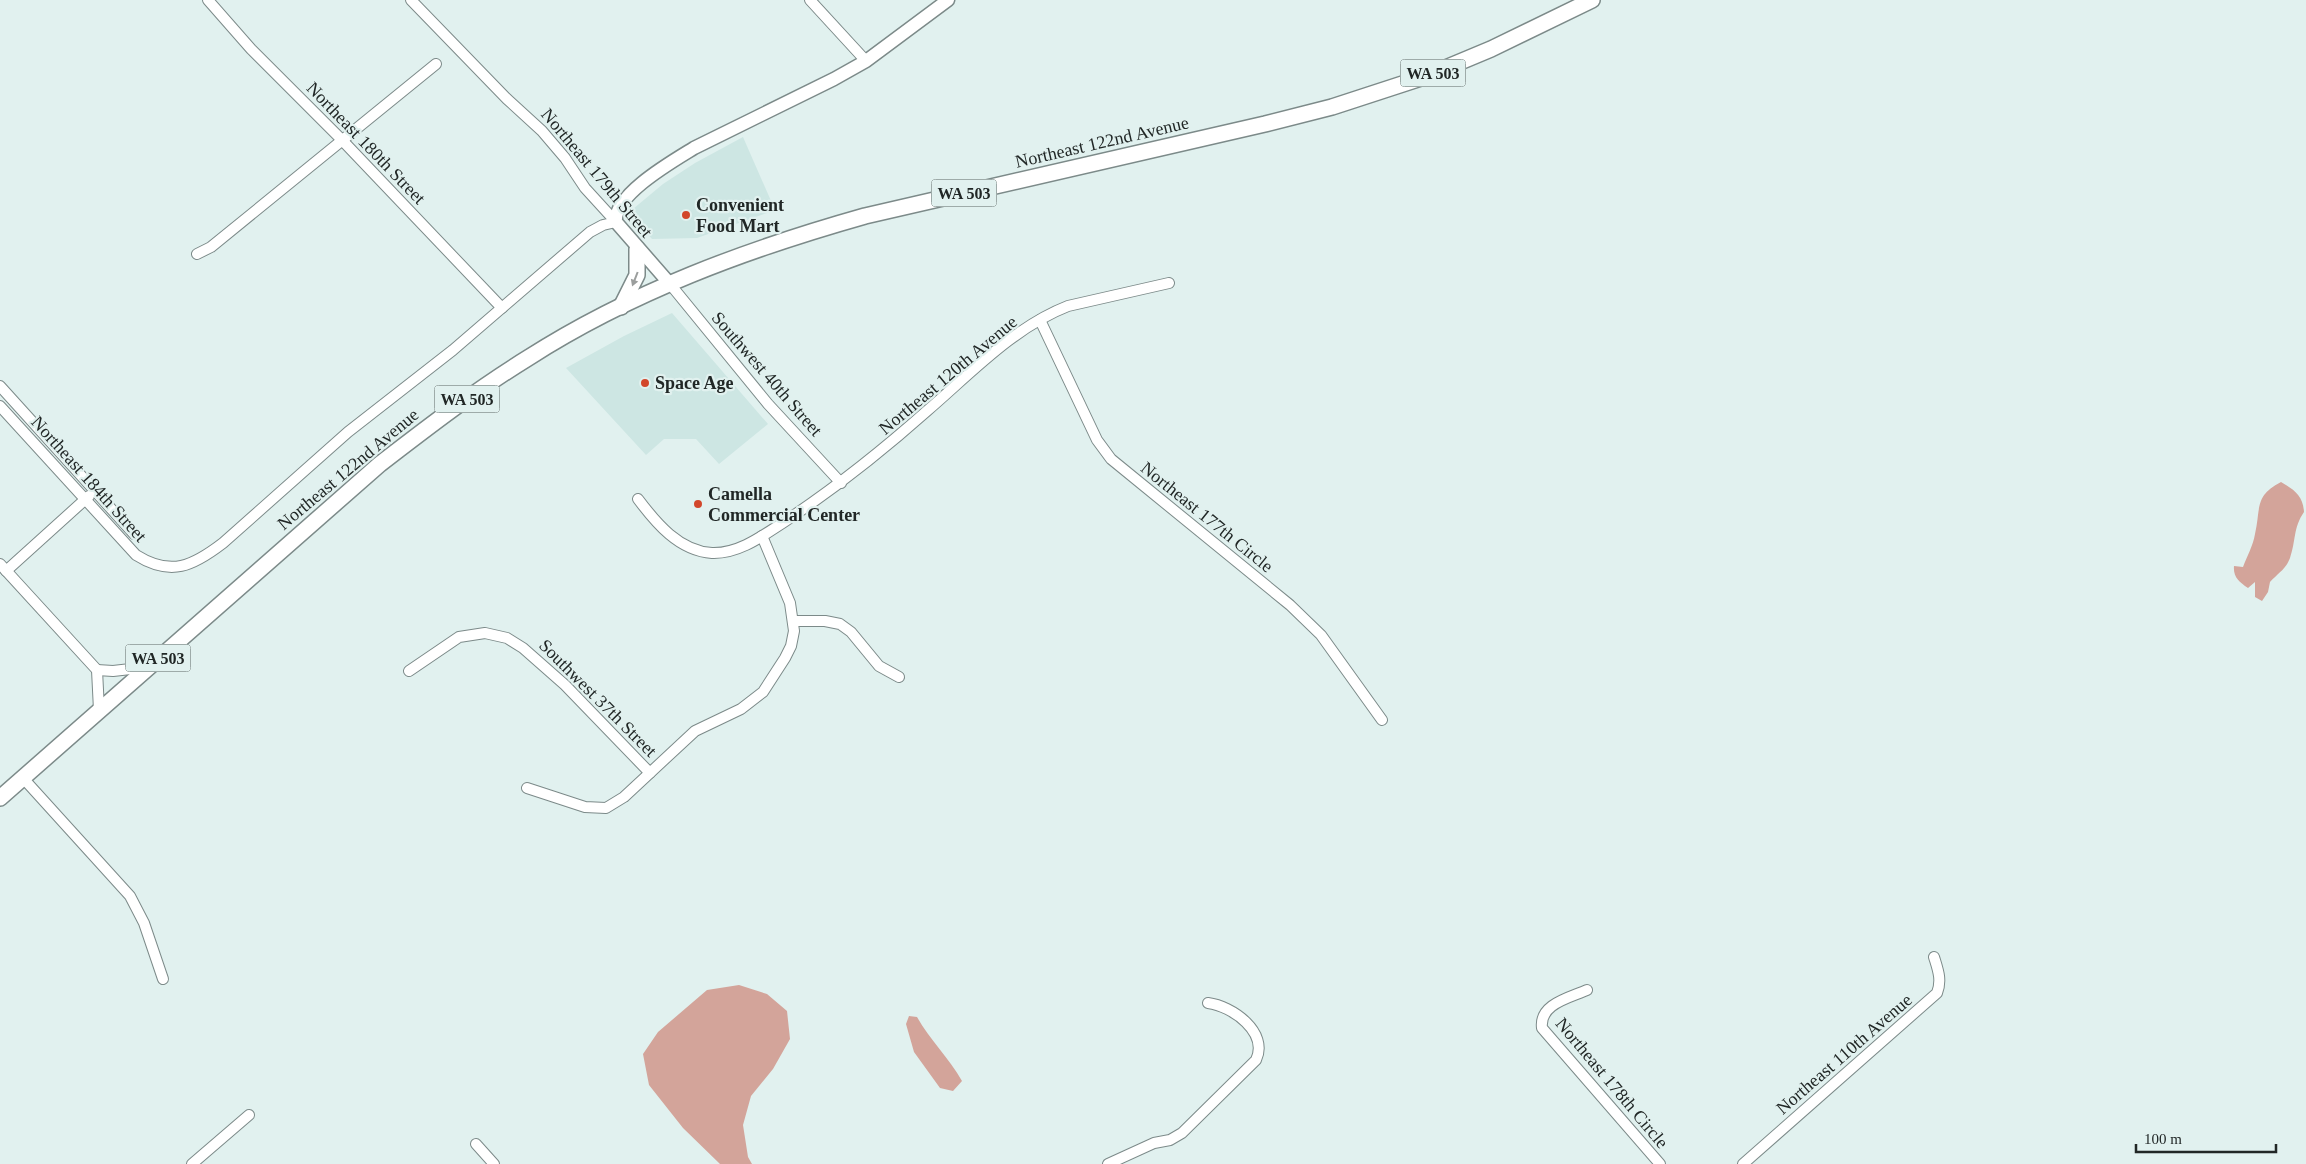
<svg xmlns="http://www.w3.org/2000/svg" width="2306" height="1164" viewBox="0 0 2306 1164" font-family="'Times New Roman',serif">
	<rect width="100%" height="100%" fill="#e1f1ef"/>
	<g fill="#cde6e3">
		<polygon points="743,137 775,210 697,238 652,239 633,218 633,209 663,184 695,163"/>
		<polygon points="672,313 768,424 719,464 696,439 664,439 646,455 566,368 624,336"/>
	</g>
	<g fill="#d3a49a">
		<path d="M2281,482c14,8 22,14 23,30 -11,16 -8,29 -14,46 -4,11 -12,15 -20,24l-2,10 -6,9 -7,-4v-15l-7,6c-9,-6 -15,-11 -14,-22l9,1c4,-11 10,-21 12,-33 6,-26 -1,-38 26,-52z"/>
		<polygon points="739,985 767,994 787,1011 790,1039 773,1069 751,1096 743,1125 748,1157 752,1164 720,1164 683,1128 649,1085 643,1054 658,1032 707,990"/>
		<path d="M909,1016l8,1c13,23 32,41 45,64l-9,10 -13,-3 -26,-36 -8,-28z"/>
	</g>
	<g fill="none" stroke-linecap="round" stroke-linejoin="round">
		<defs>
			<g id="minor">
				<polyline points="208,0 251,49 341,139 502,308"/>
				<polyline points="810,0 866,61"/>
				<polyline points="197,254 211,247 436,64"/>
				<polyline points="670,284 768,404 841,483"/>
				<polyline points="1040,320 1097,440 1111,459 1290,605 1321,635 1382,720"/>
				<polyline points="0,386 134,534"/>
				<path d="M0,406l136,149c35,22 57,11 87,-12l125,-111 105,-82 137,-118 13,-7 13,-3 -31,-34 -20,-30 -23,-27 -35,-32 -96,-99"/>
				<path d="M638,499c18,24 41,52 74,54 28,1 53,-19 75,-33 51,-34 96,-70 141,-110 43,-37 86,-83 140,-104l101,-23"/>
				<polyline points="0,564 97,670 99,710"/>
				<polyline points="6,571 89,496"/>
				<polyline points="793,621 825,621 840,624 851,632 879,666 899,677"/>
				<polyline points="97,670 113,671 148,667"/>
				<polyline points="409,671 459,637 485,633 507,638 523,648 565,685 650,773"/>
				<polyline points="23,778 130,896 144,923 163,979"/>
				<polyline points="527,788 585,807 606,808 624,797 695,731 741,709 763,692 785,658 791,646 794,631 790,603 762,536"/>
				<path d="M1587,990c-18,8 -48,14 -45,38l118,136"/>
				<polyline points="476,1144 494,1164"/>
				<polyline points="192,1164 249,1115"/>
				<path d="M1108,1164l46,-21 16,-3 12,-7 74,-73c13,-28 -24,-54 -48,-57"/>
				<path d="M1743,1164l194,-171c5,-13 1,-23 -3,-36"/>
			</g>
			<path id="major" d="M670,284l-54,-62c-3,-27 57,-61 78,-74l140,-69 32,-18 82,-61"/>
			<g id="highway">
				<polyline points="621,307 637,275 637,249"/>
				<path d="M0,798l380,-334c48,-37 96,-74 148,-106 103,-66 220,-109 337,-142l400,-92 67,-17 92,-30 67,-28 101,-49"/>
			</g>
		</defs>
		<use href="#minor" stroke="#7c8a89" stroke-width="12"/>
		<use href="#major" stroke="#7c8a89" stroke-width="15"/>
		<use href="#highway" stroke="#7c8a89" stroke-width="18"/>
		<use href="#minor" stroke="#fff" stroke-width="10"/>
		<use href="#major" stroke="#fff" stroke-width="12"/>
		<use href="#highway" stroke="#fff" stroke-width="15"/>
	</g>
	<defs><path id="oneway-solid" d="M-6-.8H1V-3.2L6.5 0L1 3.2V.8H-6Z" transform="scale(1.25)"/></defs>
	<use fill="#9b9e9d" href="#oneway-solid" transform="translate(635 279) rotate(111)"/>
	<g fill="#d2472b" stroke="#e1f1ef" stroke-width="2">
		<circle cx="686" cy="215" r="5"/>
		<circle cx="645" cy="383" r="5"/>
		<circle cx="698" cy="504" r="5"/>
	</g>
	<g text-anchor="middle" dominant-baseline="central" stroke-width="4.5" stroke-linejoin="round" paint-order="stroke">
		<g fill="#e1f1ef" stroke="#5b6462" stroke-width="1">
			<rect x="1400.5" y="59.5" width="65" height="27" rx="4"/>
			<rect x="931.5" y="179.5" width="65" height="27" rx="4"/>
			<rect x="434.5" y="385.5" width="65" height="27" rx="4"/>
			<rect x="125.5" y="644.5" width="65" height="27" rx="4"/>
		</g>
		<g font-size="16" font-weight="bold" fill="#212726">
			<text x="1433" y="73">WA 503</text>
			<text x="964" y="193">WA 503</text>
			<text x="467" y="399">WA 503</text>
			<text x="158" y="658">WA 503</text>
		</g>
		<g font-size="18" fill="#212726" stroke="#e1f1ef">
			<text transform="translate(1102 142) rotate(-13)">Northeast 122nd Avenue</text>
			<text transform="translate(366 143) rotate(46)">Northeast 180th Street</text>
			<text transform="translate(597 173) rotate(50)">Northeast 179th Street</text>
			<text transform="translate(767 374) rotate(49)">Southwest 40th Street</text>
			<text transform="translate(948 375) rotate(-40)">Northeast 120th Avenue</text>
			<text transform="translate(348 469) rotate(-40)">Northeast 122nd Avenue</text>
			<text transform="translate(89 479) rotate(48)">Northeast 184th Street</text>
			<text transform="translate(1207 517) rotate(39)">Northeast 177th Circle</text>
			<text transform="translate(598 698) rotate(45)">Southwest 37th Street</text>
			<text transform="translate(1844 1054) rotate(-41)">Northeast 110th Avenue</text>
			<text transform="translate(1612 1083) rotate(50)">Northeast 178th Circle</text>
		</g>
		<g font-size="18" font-weight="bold" fill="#212726" stroke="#e1f1ef" text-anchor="start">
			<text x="696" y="205">Convenient<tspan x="696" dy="21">Food Mart</tspan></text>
			<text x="655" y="383">Space Age</text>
			<text x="708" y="494">Camella<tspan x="708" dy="21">Commercial Center</tspan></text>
		</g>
	</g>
	<path d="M2136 1144v8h140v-8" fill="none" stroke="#212726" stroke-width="2.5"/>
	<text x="2144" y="1144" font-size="15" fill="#212726" stroke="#e1f1ef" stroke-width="4" paint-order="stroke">100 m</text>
</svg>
